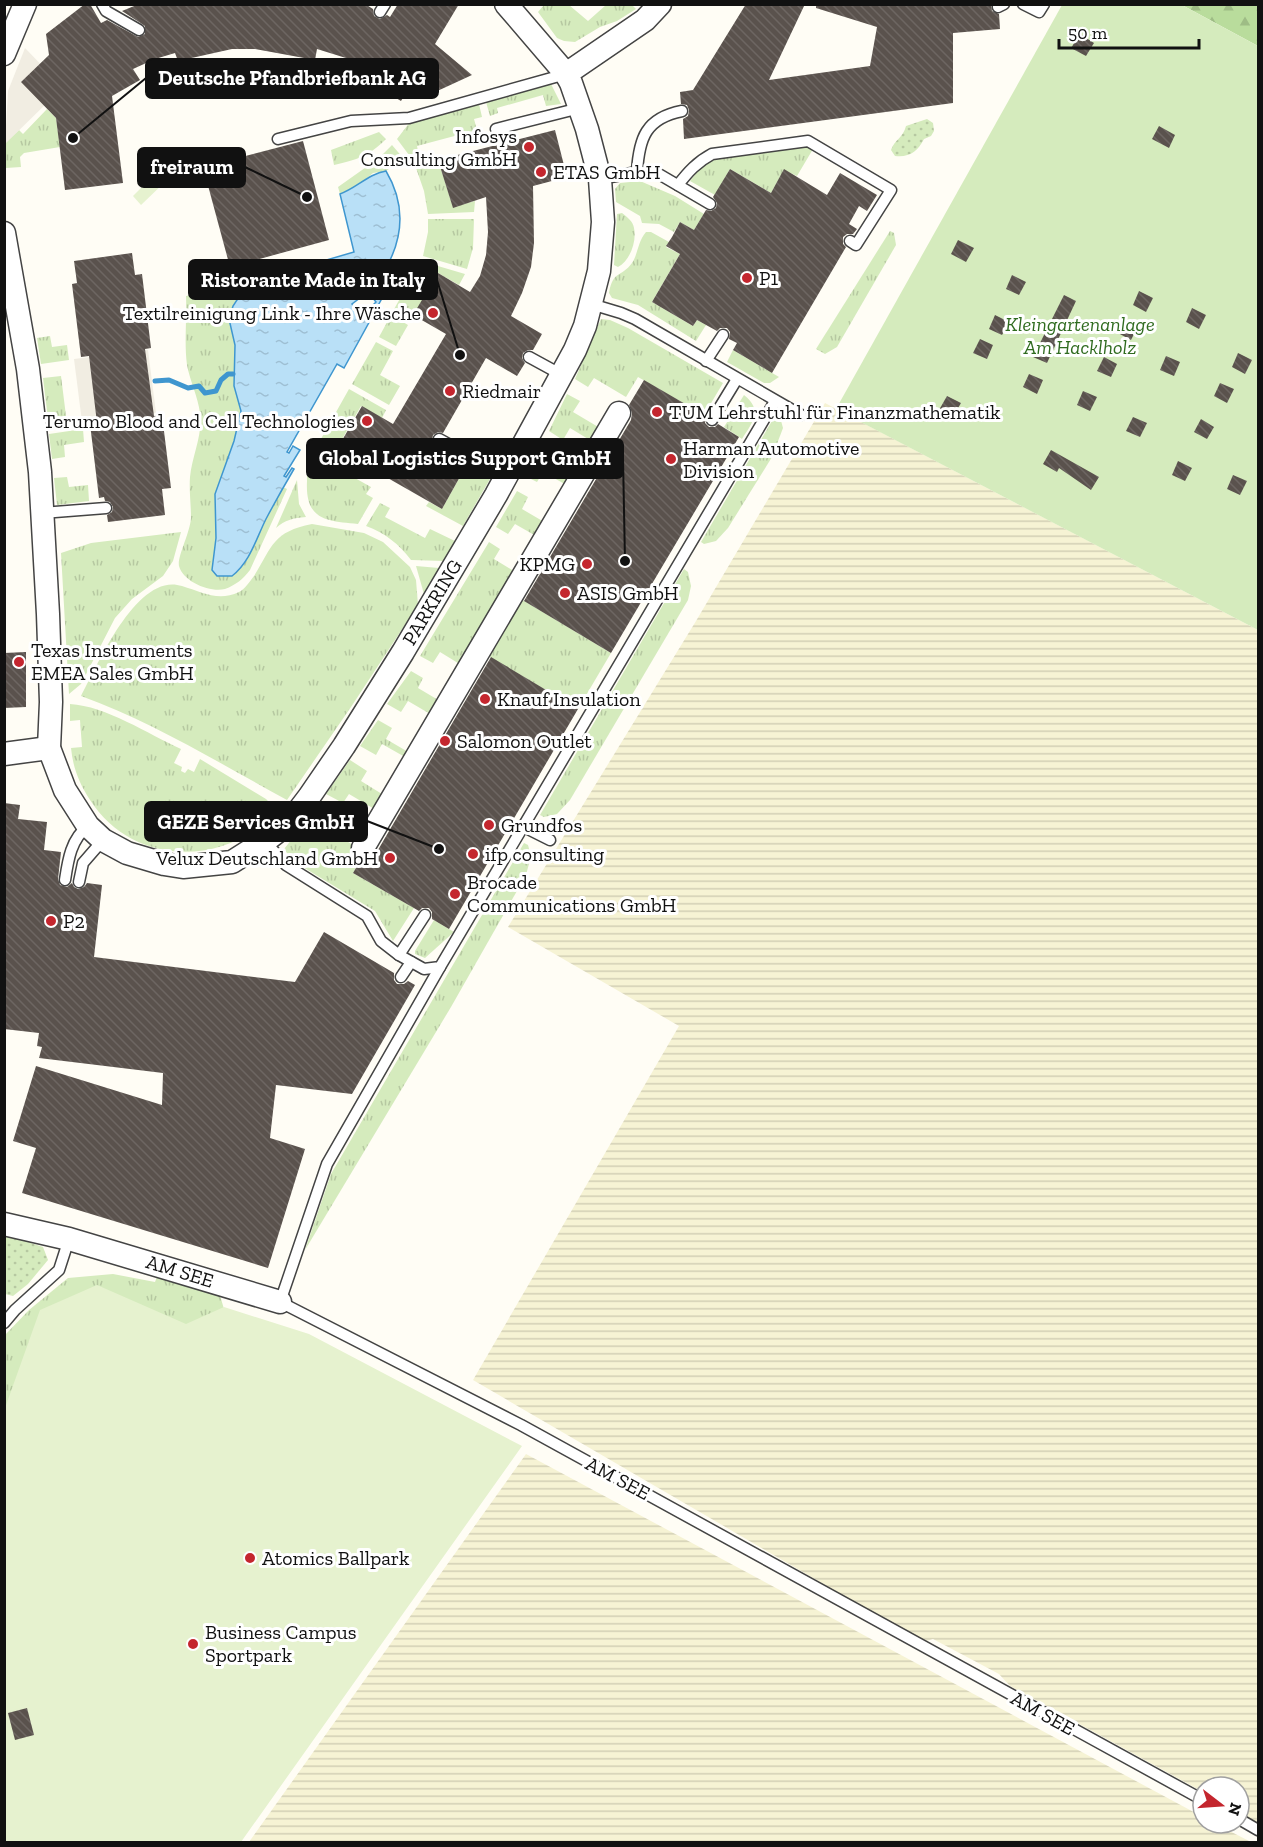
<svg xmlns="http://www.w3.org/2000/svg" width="1263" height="1847" viewBox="0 0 1263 1847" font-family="'Zilla Slab',serif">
	<defs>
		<pattern id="farmland-rules" width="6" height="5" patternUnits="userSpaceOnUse" patternTransform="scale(1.5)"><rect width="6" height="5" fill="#f6f3d4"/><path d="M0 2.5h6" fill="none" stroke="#d2cfb5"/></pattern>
		<pattern id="grass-tufts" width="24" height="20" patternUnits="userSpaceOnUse" patternTransform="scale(1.5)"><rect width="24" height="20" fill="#d5ebbd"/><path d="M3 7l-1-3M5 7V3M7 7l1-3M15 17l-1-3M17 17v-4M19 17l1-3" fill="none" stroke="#b6c8a1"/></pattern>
		<pattern id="forest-firs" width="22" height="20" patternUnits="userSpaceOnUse" patternTransform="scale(1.5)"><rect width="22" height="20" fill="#b9dc9c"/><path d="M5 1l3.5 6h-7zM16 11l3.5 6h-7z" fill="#9ebc85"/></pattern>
		<pattern id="park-dots" width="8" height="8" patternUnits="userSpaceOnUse" patternTransform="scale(1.5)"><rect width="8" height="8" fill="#d5ebbd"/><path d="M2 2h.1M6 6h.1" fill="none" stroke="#b6c8a1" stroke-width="1.8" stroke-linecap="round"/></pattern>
		<pattern id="water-ripples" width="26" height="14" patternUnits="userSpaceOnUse" patternTransform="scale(1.5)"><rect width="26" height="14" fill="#b9e0f7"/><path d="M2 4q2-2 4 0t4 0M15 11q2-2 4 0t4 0" fill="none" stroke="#9ebfd3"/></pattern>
		<pattern id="building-back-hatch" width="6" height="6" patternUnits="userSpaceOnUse" patternTransform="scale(1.5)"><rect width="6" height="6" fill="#5a524d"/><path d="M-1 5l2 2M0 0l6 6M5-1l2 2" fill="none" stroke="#6d6662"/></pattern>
	</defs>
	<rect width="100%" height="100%" fill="#fffdf5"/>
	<g fill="url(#farmland-rules)">
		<polygon points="825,403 1258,630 1258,1823 1239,1812 1239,1787 1203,1787 1203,1792 1010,1686 999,1674 933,1639 923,1642 473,1380 679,1026 508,927 696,621"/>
		<polygon points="526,1454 1203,1817 1203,1823 1214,1823 1251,1842 249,1842"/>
	</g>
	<g fill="url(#grass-tufts)">
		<polygon points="544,5 569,5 588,21 606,5 632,5 636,9 617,21 600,27 575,42 564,41 557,38 538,12"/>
		<polygon points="551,84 561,104 546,106 543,95 497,108 498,113 490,116 486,102"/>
		<polygon points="479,104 482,117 474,119 477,130 417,146 419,157 412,159 397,139 410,122"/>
		<polygon points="47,109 56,118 60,147 24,153 20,157 21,167 6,168 4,144 19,130 23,134"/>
		<path d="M379,132l7,7c-18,18 -28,20 -52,26l-3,-15z"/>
		<polygon points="392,145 404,159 386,171 373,173 354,189 340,194 338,187 379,158"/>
		<polygon points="808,147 813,149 797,176 784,170 771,193 730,169 715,195 690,181 705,162 718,157"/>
		<polygon points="438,160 453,207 475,201 474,212 428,214 424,191 415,165"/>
		<polygon points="640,181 675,196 704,214 694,230 680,222 674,232 659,224 642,223 640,216 616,202 615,189 620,183"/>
		<path d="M622,213c5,4 11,8 12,15 3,13 -4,33 -16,39l-4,-2 3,-51z"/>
		<polygon points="428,219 474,219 473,248 467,269 423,256 428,232"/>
		<polygon points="890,231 894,233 896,245 837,347 825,354 816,349"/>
		<path d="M646,232h5l18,10 -3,5 14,7 -28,48 41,24 4,-6 9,5 -10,16 -58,-36 -26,-7 -3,-5c4,-23 12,-15 23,-30 6,-9 6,-22 14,-31z"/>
		<polygon points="421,261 465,274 459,285 438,273 411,321 393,311"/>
		<path d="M248,283l-15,23 -4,13 6,26 -1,41 7,25 -7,30 -19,53 1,44 -4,31 5,7h15l6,-5 45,-84 4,2 -37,81c-7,9 -14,15 -25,19 -14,4 -42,-7 -46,-23 -2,-9 11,-33 12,-48 0,-14 -2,-28 -1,-41 2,-21 13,-42 10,-64 -2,-16 -10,-32 -13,-48 -3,-22 0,-47 -1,-69z"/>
		<polygon points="391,315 408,325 396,346 379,337"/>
		<polygon points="601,319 610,320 628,328 723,383 704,415 638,377 626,397 594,378 588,387 575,379"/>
		<polygon points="50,336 52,347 67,345 69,360 41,364 37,338"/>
		<polygon points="376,342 393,351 380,375 400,386 389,405 352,384"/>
		<polygon points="733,350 779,377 770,383 764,383 727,362"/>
		<polygon points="61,376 66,416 48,419 43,378"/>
		<polygon points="349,389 386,410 382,418 361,406 337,448 378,472 375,479 317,446"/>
		<polygon points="567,394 580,401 573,412 605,431 598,445 570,428 563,440 549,431"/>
		<path d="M744,395c19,15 9,27 -2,44l-18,-12z"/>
		<polygon points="776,414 780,417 783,428 772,457 728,528 716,541 704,544 701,542"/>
		<polygon points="83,429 84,442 64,445 65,457 52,459 49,434"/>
		<polygon points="540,448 553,456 547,466 576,483 572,488 543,472 537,482 525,476"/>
		<path d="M312,454l59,33 -5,7 7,4 -15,26c-32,-3 -53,-4 -51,-43 0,-10 0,-18 5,-27z"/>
		<polygon points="466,466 490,479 463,526 426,506 429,502 442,509"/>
		<polygon points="67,477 69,487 88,485 89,501 57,505 54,478"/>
		<path d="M297,480l2,24 7,13c-13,1 -21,3 -30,11z"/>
		<polygon points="517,491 528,497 522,509 551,526 543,540 515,524 508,534 496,527"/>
		<path d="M380,503l10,5 -5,9 40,21 5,-9 25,12 -11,20 -33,-1c-12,-16 -26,-27 -45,-34z"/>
		<path d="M312,524l52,9 19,9 27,25 6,13 2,25 -67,102 -64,93c-68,-37 -134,-78 -206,-104 16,-30 56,-125 101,-110 20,6 36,16 57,6 6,-3 11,-11 15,-16 19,-31 19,-44 58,-52z"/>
		<polygon points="181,532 173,561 163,576 132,599 115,618 81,684 69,694 61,553 91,543"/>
		<polygon points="489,542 500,549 494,559 522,576 466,668 440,652 433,663 420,656"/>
		<polygon points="416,566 439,568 424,594"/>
		<polygon points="684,569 688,572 691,586 688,600 570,800 557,814 544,817 540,815"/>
		<polygon points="516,596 611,653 578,709 483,653"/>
		<polygon points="411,671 423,678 418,688 445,704 437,718 408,701 401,712 387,704"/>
		<path d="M70,704c36,2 78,30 111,45l-7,14 8,4 -1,4 4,2 3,-4 6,3 6,-13 66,40 12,12c-53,56 -145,56 -188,-11 -11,-17 -17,-32 -19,-52l11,-1 -2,-27 -10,1z"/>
		<polygon points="378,720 392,728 386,739 415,756 412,761 382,744 376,755 360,746"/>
		<polygon points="350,760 367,771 361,781 390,799 381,813 349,794 343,803 326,794"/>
		<polygon points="317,808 334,819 328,830 365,852 353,873 414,908 393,941 375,911 293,861 284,849"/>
		<polygon points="524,843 528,845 531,856 526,875 451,1007 305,1250 331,1174"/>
		<polygon points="434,920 454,932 425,958 415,954 415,951"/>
		<polygon points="113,1274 155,1282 158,1274 219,1292 224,1309 5,1445 5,1335 29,1310 68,1278"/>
	</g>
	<polygon fill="url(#forest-firs)" points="1182,5 1258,5 1258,46"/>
	<g fill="url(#park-dots)">
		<path d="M927,119l6,4 1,8 -3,5 -7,3c-6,12 -15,19 -29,17l-4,-6c4,-11 12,-12 15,-24z"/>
		<polygon points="4,1234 43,1247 48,1260 28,1284 13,1296 5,1294"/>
	</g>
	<polygon fill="#d5ebbd" points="1062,5 1182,5 1258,46 1258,630 836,409"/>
	<g fill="#e6f2cf">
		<polygon points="159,170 168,179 141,205 133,196"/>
		<polygon points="97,1285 186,1324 224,1307 309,1334 522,1446 241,1842 5,1842 5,1408 40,1310"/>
	</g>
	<g fill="#f1ede2">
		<polygon points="25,48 51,75 54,96 5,144 8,91"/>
		<polygon points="148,350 156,413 82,422 74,359"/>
	</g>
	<path fill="url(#water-ripples)" stroke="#3f96cf" stroke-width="1.5" d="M386,171c25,42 14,82 -14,118l9,11 -6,11 -3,-5 4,-4 -8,-10 -16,12 7,12 9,-6 4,7 -28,51 -7,-4 -50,88 2,1 4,-7 7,4 -16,26 2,1 6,-9 2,1c-10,17 -19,33 -28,50 -10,20 -16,43 -34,57h-15l-5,-6 4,-32 -1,-44 19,-53 7,-30 -7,-25 1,-41 -6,-26 4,-13 15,-23 6,-4 4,9 28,-8 -1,-8 69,-20 -14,-58c17,-6 28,-20 46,-23z"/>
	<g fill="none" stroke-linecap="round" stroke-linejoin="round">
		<polyline stroke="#3f96cf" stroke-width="5" points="155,381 169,380 188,388 199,386 205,393 216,391 221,380 228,374 233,374"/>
	</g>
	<g fill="url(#building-back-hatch)">
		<polygon points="85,4 90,4 101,23 107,20 138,37 145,34 145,26 122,11 139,4 365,4 373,9 374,16 380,19 387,15 390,17 398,4 459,4 435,44 472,75 420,99 407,91 401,101 356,74 362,63 317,49 315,60 255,49 232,49 178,61 175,53 155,59 133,69 140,80 112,96 123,183 65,190 56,118 21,82 49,55 46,34"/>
		<polygon points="746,4 805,4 769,80 870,66 877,27 816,8 816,4 991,4 992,11 999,14 1000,29 953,33 953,103 684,139 683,119 688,116 689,110 687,105 681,104 680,92 693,90"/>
		<polygon points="1080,34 1094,43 1086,56 1071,48"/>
		<polygon points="1159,126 1175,135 1169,148 1152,139"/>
		<polygon points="555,130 567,177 533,186 534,243 531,267 522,293 511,316 542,334 533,350 528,350 523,353 522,358 525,363 517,376 486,358 443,433 438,432 433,435 432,440 435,445 434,448 466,466 442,509 337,449 362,406 393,424 446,334 413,315 438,273 470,292 480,276 486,255 488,232 486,197 453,208 438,160"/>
		<polygon points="303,141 329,240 230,267 203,167"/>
		<polygon points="730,169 771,193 784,169 827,195 840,173 877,195 867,211 859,206 849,224 857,229 853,234 847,234 843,237 843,244 846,247 772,373 733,350 737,343 729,339 730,332 727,328 720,328 717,331 697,320 693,326 652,302 680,254 666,246 672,237 680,222 694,230 706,210 711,211 716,208 717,203 713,197"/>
		<polygon points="958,240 974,248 966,262 951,254"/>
		<polygon points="132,253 135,275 142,274 151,348 145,349 154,416 162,415 171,488 162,489 165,515 108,522 107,515 112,512 113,507 110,502 105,501 104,497 99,498 90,424 97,423 89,356 81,357 72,284 77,283 74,261"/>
		<polygon points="1012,275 1026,282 1019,295 1006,289"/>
		<polygon points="1139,291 1153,298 1146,312 1133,305"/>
		<polygon points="1064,295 1076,301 1047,363 1033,357"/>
		<polygon points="1192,308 1206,315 1199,329 1186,322"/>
		<polygon points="995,315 1009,322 1002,335 989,329"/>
		<polygon points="1124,319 1138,326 1131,340 1118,333"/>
		<polygon points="980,339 993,345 987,359 973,353"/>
		<polygon points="1238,353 1252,360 1245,374 1232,367"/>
		<polygon points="1166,356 1180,362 1174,376 1160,370"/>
		<polygon points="1104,357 1117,364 1111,377 1097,371"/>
		<polygon points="1029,374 1043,380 1037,394 1023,387"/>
		<polygon points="644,380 706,416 705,423 709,427 715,427 718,424 739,437 611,653 524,601 631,420 632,413 629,405"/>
		<polygon points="1220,383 1234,389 1227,403 1214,396"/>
		<polygon points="1083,391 1097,397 1090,411 1077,405"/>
		<polygon points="947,396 961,403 953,417 939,410"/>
		<polygon points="1133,417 1147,423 1140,437 1126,431"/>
		<polygon points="1201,419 1214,427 1207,439 1194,432"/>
		<polygon points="1051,450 1099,477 1091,490 1059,468 1057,472 1043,464"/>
		<polygon points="1178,461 1192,468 1185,481 1172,475"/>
		<polygon points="1233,475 1247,481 1240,495 1227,489"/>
		<polygon points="26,652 26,707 4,708 4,653"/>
		<polygon points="491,657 578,709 449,929 432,919 432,912 429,908 422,908 419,911 353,873 360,861 369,860 375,855"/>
		<polygon points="4,803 20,805 18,819 47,822 44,850 61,852 58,879 60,885 67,887 72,883 74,887 78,889 84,887 87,883 102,885 94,957 295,982 324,932 394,973 394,980 397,984 404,984 408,981 415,985 352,1094 276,1085 270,1138 305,1149 268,1268 22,1193 36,1148 13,1141 36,1066 162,1105 163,1073 39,1058 42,1047 37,1046 39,1033 4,1029"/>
		<polygon points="27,1708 34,1735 15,1740 8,1713"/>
	</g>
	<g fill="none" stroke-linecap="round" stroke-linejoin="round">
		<defs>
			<g id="lane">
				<polyline points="102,4 106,11 139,30"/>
				<polyline points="1023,4 1039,12 1044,4"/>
				<polyline points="998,7 1004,4"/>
				<polyline points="380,12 385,4"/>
				<polyline points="496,129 580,108"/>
				<polyline points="278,139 351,121 409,118 566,74"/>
				<path d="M637,172c2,-34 9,-54 45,-61"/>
				<polyline points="600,179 637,172 657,173 710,204"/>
				<path d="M678,185c10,-13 19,-23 34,-31l96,-13 83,49 -35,55 -6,-4"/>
				<polyline points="591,304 621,313 635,319 801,415"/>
				<polyline points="529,357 562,375"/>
				<polyline points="706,361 723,335"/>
				<polyline points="712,420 737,379"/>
				<polyline points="439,439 507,476"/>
				<polyline points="42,513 106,508"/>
				<polyline points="522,826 550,840"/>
				<polyline points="265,841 286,865 367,916 381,941 399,955 424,969 440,967 775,401"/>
				<path d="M65,880c3,-20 6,-41 23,-54"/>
				<polyline points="79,882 83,863 103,840"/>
				<polyline points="399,955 425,915"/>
				<polyline points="440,967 327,1164 280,1302 521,1425 1203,1800"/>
				<polyline points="401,977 411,962"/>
				<polyline points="4,1323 15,1310 59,1270 69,1239"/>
				<polyline points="1239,1819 1258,1830"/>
			</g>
			<g id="street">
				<polyline points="4,54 25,4"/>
				<polyline points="566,74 645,20 660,4"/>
				<polyline points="4,233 28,369 40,472 48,614 51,702 49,748 65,790 88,826 103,840 127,853 164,864 183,867 232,862 265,841 290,822 309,797 344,746 403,652 496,495 575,350 585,326 599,271 603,222 600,179 587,129 571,83 566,74 506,4"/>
				<polyline points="4,754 49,748"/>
				<polyline points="363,848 619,413"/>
				<polyline points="4,1224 69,1239 280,1302"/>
			</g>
		</defs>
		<use href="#lane" stroke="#444" stroke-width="13"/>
		<use href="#street" stroke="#444" stroke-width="25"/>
		<use href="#lane" stroke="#fff" stroke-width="10"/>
		<use href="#street" stroke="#fff" stroke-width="22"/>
	</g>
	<g fill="#c4262e" stroke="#fff" stroke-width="2">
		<circle cx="529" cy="147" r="6"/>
		<circle cx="541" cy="172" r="6"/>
		<circle cx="747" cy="278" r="6"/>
		<circle cx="433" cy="313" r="6"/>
		<circle cx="450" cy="391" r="6"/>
		<circle cx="657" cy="412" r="6"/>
		<circle cx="367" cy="421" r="6"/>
		<circle cx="671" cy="459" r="6"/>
		<circle cx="587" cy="564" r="6"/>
		<circle cx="565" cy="593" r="6"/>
		<circle cx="19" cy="662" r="6"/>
		<circle cx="485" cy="699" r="6"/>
		<circle cx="445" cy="741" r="6"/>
		<circle cx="489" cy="825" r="6"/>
		<circle cx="473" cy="854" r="6"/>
		<circle cx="390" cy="858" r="6"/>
		<circle cx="455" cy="894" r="6"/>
		<circle cx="51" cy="921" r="6"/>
		<circle cx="250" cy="1558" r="6"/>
		<circle cx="193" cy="1644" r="6"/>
	</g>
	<g text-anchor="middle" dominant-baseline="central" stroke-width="6" stroke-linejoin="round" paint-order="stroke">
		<g font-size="20" fill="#111" stroke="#fff" text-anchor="start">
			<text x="517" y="136" text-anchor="end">Infosys<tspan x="517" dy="23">Consulting GmbH</tspan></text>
			<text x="553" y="172">ETAS GmbH</text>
			<text x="759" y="278">P1</text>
			<text x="421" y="313" text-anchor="end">Textilreinigung Link - Ihre Wäsche</text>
			<text x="462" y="391">Riedmair</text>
			<text x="669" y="412">TUM Lehrstuhl für Finanzmathematik</text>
			<text x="355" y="421" text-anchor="end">Terumo Blood and Cell Technologies</text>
			<text x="683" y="448">Harman Automotive<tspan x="683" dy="23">Division</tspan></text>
			<text x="575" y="564" text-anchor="end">KPMG</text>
			<text x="577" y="593">ASIS GmbH</text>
			<text x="31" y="650">Texas Instruments<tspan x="31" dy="23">EMEA Sales GmbH</tspan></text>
			<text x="497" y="699">Knauf Insulation</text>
			<text x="457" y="741">Salomon Outlet</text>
			<text x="501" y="825">Grundfos</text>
			<text x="485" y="854">ifp consulting</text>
			<text x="378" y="858" text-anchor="end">Velux Deutschland GmbH</text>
			<text x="467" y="882">Brocade<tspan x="467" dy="23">Communications GmbH</tspan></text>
			<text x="63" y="921">P2</text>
			<text x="262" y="1558">Atomics Ballpark</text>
			<text x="205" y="1632">Business Campus<tspan x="205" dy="23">Sportpark</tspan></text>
		</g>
		<g font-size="20" font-style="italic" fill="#2f6b1f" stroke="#fff">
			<text x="1080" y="324">Kleingartenanlage<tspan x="1080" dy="23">Am Hacklholz</tspan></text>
		</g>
		<g font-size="20" fill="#111" stroke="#fff">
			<text transform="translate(432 602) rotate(-59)">PARKRING</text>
			<text transform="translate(180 1271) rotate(17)">AM SEE</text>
			<text transform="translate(618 1478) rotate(28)">AM SEE</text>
			<text transform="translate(1043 1713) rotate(29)">AM SEE</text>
		</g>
	</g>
	<path fill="none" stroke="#111" stroke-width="2" d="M73 138L146 78M307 197L245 167M460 355L437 280M625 561L623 458M439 849L367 821"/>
	<g fill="#111" stroke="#fff" stroke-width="2">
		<circle cx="73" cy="138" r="6"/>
		<circle cx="307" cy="197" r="6"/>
		<circle cx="460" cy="355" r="6"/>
		<circle cx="625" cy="561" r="6"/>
		<circle cx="439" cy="849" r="6"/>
	</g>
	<g fill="#111" stroke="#111" stroke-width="2">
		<rect x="146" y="59" width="292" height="39" rx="6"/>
		<rect x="138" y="148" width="107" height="39" rx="6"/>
		<rect x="189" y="260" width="248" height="39" rx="6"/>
		<rect x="307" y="439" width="316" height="39" rx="6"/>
		<rect x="145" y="802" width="222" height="39" rx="6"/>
	</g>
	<g font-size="21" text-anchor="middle" font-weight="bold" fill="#fff">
		<text x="292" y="85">Deutsche Pfandbriefbank AG</text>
		<text x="192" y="174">freiraum</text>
		<text x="313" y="287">Ristorante Made in Italy</text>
		<text x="465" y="465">Global Logistics Support GmbH</text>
		<text x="256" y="829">GEZE Services GmbH</text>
	</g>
	<rect width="1263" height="1847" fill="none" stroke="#111111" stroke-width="12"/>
	<g transform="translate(1221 1805) rotate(107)"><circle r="28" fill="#ffffff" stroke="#a0a0a0" stroke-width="1.5"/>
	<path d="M0-4.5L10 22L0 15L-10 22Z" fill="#c4262e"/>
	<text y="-9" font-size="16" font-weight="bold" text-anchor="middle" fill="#111111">N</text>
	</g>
	<path d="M1059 39v9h140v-9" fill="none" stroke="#111111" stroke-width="3"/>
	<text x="1068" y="39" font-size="18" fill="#111111" stroke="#ffffff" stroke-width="4.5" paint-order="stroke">50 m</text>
</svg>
